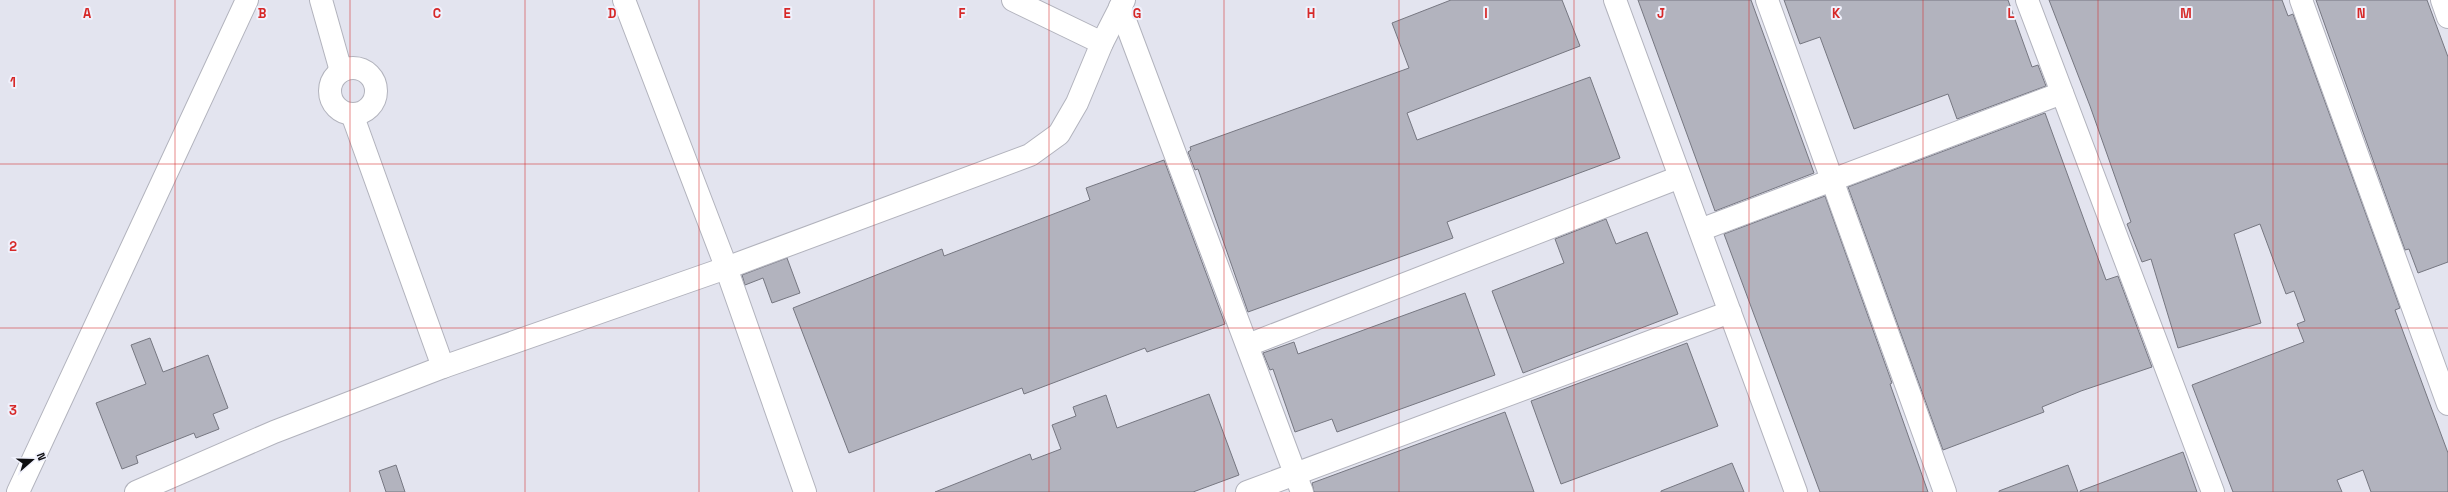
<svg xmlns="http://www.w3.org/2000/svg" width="2448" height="492" viewBox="0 0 2448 492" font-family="'Space Grotesk',sans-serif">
	<rect width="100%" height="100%" fill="#e3e4ef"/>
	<g fill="#b2b3be" stroke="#767781">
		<polygon points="1451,0 1562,0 1580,46 1407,113 1417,140 1590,77 1620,158 1447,222 1453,238 1248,312 1198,169 1195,170 1188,152 1191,150 1190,147 1409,68 1392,23"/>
		<polygon points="1638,0 1751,0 1814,173 1715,211"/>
		<polygon points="1784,0 2008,0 2032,67 2038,65 2046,86 1957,119 1948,94 1854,129 1820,37 1800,44"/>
		<polygon points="2049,0 2282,0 2288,16 2293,14 2400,308 2395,310 2448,453 2448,492 2371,492 2363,470 2337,480 2342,492 2233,492 2192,385 2304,342 2297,324 2305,321 2294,291 2286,294 2260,224 2234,234 2261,323 2178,348 2151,259 2142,262 2127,224 2131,222 2090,106"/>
		<polygon points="2316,0 2427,0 2448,57 2448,262 2418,273 2409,249 2405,250"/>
		<polygon points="2045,113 2106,280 2118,276 2152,367 2081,391 2042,407 2044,412 1943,450 1848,187"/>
		<polygon points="1164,160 1225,324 1147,352 1145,348 1024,394 1022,388 849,453 793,308 942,249 944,256 1090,200 1086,188"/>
		<polygon points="1825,196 1892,383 1890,384 1928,492 1820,492 1724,234"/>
		<polygon points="1606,219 1616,244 1647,232 1678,314 1523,373 1492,291 1564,263 1555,239"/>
		<polygon points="787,258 800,293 772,303 763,278 745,285 742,275"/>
		<polygon points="1465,293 1495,375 1337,432 1332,419 1295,432 1273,369 1270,370 1263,353 1294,342 1298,354"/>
		<polygon points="150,338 163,372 208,355 228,408 213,414 219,429 196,438 194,433 136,456 138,463 122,469 96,403 146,384 131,345"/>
		<polygon points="1687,343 1718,426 1561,484 1531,401"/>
		<polygon points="1209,394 1239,475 1193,492 935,492 1030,454 1032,460 1061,449 1052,425 1076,416 1073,407 1106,395 1117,428"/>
		<polygon points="1505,412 1534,492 1314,492 1312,483"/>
		<polygon points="2183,452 2197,492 2080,492 2080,491"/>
		<polygon points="1732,463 1744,492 1661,492 1661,491"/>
		<polygon points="396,465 405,492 386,492 379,471"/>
		<polygon points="2068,465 2078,492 1999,492 1999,491"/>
	</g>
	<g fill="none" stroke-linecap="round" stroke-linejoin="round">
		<defs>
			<g id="minor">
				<polyline points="321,0 341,71"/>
				<polyline points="624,0 722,256 805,492"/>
				<polyline points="1013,0 1102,43"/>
				<polyline points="1615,0 1796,492"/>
				<polyline points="1767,0 1945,492"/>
				<polyline points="2027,0 2213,492"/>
				<polyline points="2301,0 2448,404"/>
				<polyline points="2442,0 2448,17"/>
				<polyline points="1120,7 1302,492"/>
				<circle cx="353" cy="91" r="23"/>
				<polyline points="352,114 443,367"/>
				<polyline points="1700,230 2062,93"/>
				<polyline points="1248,345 1680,177"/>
				<polyline points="18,492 247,0"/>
				<polyline points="136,492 274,432 443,367 726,268 1030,155 1059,134 1077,103 1102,43 1124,0"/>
				<polyline points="1247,492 1730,312"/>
			</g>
		</defs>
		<use href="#minor" stroke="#b2b3bd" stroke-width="24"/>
		<use href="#minor" stroke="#fff" stroke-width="22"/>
	</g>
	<path fill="none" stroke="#d62828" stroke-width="1" stroke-opacity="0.55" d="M175,0v492M350,0v492M525,0v492M699,0v492M874,0v492M1049,0v492M1224,0v492M1399,0v492M1574,0v492M1749,0v492M1923,0v492M2098,0v492M2273,0v492M0,164h2448M0,328h2448"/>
	<g font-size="13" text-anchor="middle" font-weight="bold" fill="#d62828" stroke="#f0f1fc" stroke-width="4" stroke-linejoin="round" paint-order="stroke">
		<text x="87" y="18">A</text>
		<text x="262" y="18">B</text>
		<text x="437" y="18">C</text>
		<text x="612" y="18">D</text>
		<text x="787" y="18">E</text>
		<text x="962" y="18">F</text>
		<text x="1137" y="18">G</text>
		<text x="1311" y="18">H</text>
		<text x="1486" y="18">I</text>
		<text x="1661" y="18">J</text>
		<text x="1836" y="18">K</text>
		<text x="2011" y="18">L</text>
		<text x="2186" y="18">M</text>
		<text x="2361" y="18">N</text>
		<text x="13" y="87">1</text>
		<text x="13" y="251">2</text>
		<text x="13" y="415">3</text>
	</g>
	<g transform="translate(32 460) rotate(70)" stroke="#f0f1fc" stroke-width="3" paint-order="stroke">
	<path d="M0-3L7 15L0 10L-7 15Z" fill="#0e0e11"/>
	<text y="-6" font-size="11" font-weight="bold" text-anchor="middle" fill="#0e0e11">N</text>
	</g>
</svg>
